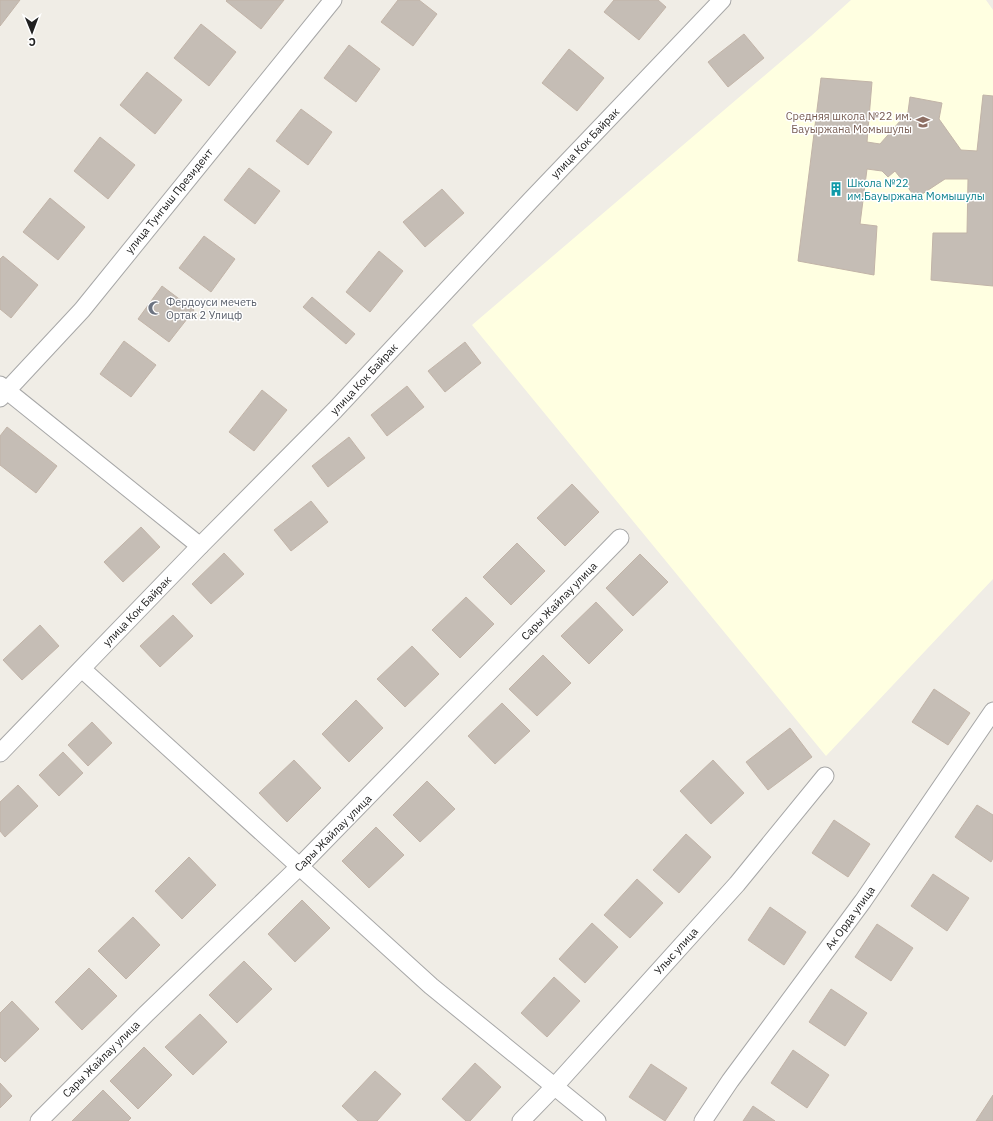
<svg xmlns="http://www.w3.org/2000/svg" width="993" height="1121" viewBox="0 0 993 1121" font-family="'IBM Plex Sans',sans-serif">
	<rect width="100%" height="100%" fill="#f0ede6"/>
	<polygon fill="#ffffe1" points="851,0 986,0 993,10 993,579 826,756 472,325 811,36"/>
	<g fill="#c5bdb5" stroke="#c2b4a8">
		<polygon points="0,0 20,0 0,26"/>
		<polygon points="227,0 284,0 261,29 226,1"/>
		<polygon points="398,0 419,0 437,14 413,46 381,22"/>
		<polygon points="614,0 658,0 666,7 639,40 604,12"/>
		<polygon points="201,24 236,52 209,86 174,58"/>
		<polygon points="744,34 764,58 728,87 708,62"/>
		<polygon points="349,45 380,69 356,102 324,78"/>
		<polygon points="569,49 604,78 577,111 542,83"/>
		<polygon points="147,72 182,100 155,134 120,105"/>
		<polygon points="821,78 872,82 867,142 880,144 908,112 910,97 942,103 939,119 961,150 977,151 983,95 993,96 993,286 931,280 933,233 967,233 968,179 945,179 916,198 895,171 888,177 882,171 867,169 860,224 877,226 874,275 798,261"/>
		<polygon points="301,109 332,132 308,165 276,141"/>
		<polygon points="100,137 135,165 108,199 74,171"/>
		<polygon points="249,168 280,191 255,224 224,200"/>
		<polygon points="442,189 464,213 425,247 403,222"/>
		<polygon points="50,198 85,227 58,260 23,232"/>
		<polygon points="204,236 235,259 211,292 179,268"/>
		<polygon points="379,251 403,271 370,312 346,292"/>
		<polygon points="3,256 38,285 11,318 0,309 0,259"/>
		<polygon points="162,286 194,310 169,342 138,319"/>
		<polygon points="312,297 355,334 346,344 303,307"/>
		<polygon points="124,341 156,365 131,397 100,374"/>
		<polygon points="465,342 481,363 445,392 428,371"/>
		<polygon points="407,386 424,407 387,436 371,415"/>
		<polygon points="262,390 287,410 254,451 229,432"/>
		<polygon points="7,427 57,466 36,493 0,465 0,436"/>
		<polygon points="349,437 365,458 328,487 312,466"/>
		<polygon points="572,484 599,512 565,546 537,518"/>
		<polygon points="311,501 328,522 291,551 274,530"/>
		<polygon points="141,527 160,547 123,582 104,562"/>
		<polygon points="517,543 545,571 511,605 483,577"/>
		<polygon points="224,553 244,574 211,604 192,584"/>
		<polygon points="640,554 668,582 633,616 606,588"/>
		<polygon points="466,597 494,624 460,658 432,630"/>
		<polygon points="596,602 623,630 589,664 561,636"/>
		<polygon points="173,615 193,636 160,667 140,646"/>
		<polygon points="40,625 59,646 22,680 3,660"/>
		<polygon points="412,646 439,674 405,707 377,679"/>
		<polygon points="543,655 571,683 537,716 509,689"/>
		<polygon points="934,689 970,713 948,745 912,722"/>
		<polygon points="356,700 383,728 349,762 322,734"/>
		<polygon points="502,703 530,731 495,764 468,736"/>
		<polygon points="92,722 112,743 88,766 68,745"/>
		<polygon points="790,728 812,757 768,790 746,762"/>
		<polygon points="63,752 83,773 59,796 39,775"/>
		<polygon points="294,760 321,788 287,822 259,793"/>
		<polygon points="713,760 744,793 711,824 680,791"/>
		<polygon points="427,781 455,809 420,842 393,815"/>
		<polygon points="18,785 38,806 5,837 0,831 0,802"/>
		<polygon points="977,805 993,815 993,858 991,862 955,837"/>
		<polygon points="834,820 870,844 848,877 812,853"/>
		<polygon points="376,827 404,855 369,888 342,861"/>
		<polygon points="686,834 711,857 679,893 653,870"/>
		<polygon points="189,857 216,885 182,919 155,891"/>
		<polygon points="933,874 969,898 947,931 911,906"/>
		<polygon points="637,879 663,903 630,938 604,915"/>
		<polygon points="302,900 330,928 295,962 268,934"/>
		<polygon points="770,907 806,932 784,965 748,940"/>
		<polygon points="133,917 160,945 126,979 98,951"/>
		<polygon points="592,923 618,947 585,983 559,959"/>
		<polygon points="877,924 913,948 891,981 855,957"/>
		<polygon points="244,961 272,989 237,1023 209,995"/>
		<polygon points="89,968 117,996 82,1030 55,1002"/>
		<polygon points="554,977 580,1001 547,1037 521,1013"/>
		<polygon points="831,989 867,1013 845,1046 809,1022"/>
		<polygon points="12,1001 39,1029 5,1062 0,1057 0,1013"/>
		<polygon points="200,1014 227,1042 193,1075 165,1047"/>
		<polygon points="144,1047 172,1075 138,1109 110,1081"/>
		<polygon points="793,1050 829,1075 807,1108 771,1083"/>
		<polygon points="475,1063 501,1087 470,1121 466,1121 442,1099"/>
		<polygon points="651,1064 687,1088 665,1121 629,1097"/>
		<polygon points="375,1071 401,1094 377,1121 358,1121 342,1106"/>
		<polygon points="0,1083 12,1096 0,1108"/>
		<polygon points="103,1090 131,1118 128,1121 72,1121"/>
		<polygon points="993,1095 993,1121 976,1121"/>
		<polygon points="753,1106 775,1121 743,1121"/>
	</g>
	<g fill="none" stroke-linecap="round" stroke-linejoin="round">
		<defs>
			<g id="street">
				<polyline points="0,385 200,546"/>
				<polyline points="0,398 82,310 333,0"/>
				<polyline points="82,669 431,986 597,1121"/>
				<polyline points="0,753 200,546 335,410 530,201 722,0"/>
				<polyline points="39,1121 146,1014 299,867 620,538"/>
				<polyline points="521,1121 555,1086 737,884 825,776"/>
				<polyline points="703,1121 730,1081 863,901 993,711"/>
			</g>
		</defs>
		<use href="#street" stroke="#a7a7a7" stroke-width="19"/>
		<use href="#street" stroke="#fff" stroke-width="17"/>
	</g>
	<defs>
		<symbol id="school-bare" viewBox="-9 -9 18 18"><path d="M0-5L7-2L0 1L-7-2ZM-4 1L0 2.5L4 1V4Q0 6-4 4Z" fill="#8d6e63" stroke="#fff" stroke-width="2.5" paint-order="stroke"/></symbol>
		<symbol id="building-bare" viewBox="-9 -9 18 18"><path d="M-4-6H4V6H1V3H-1V6H-4ZM-2.5-4.3h1.7v1.8h-1.7ZM.8-4.3h1.7v1.8H.8ZM-2.5-1h1.7V.8h-1.7ZM.8-1h1.7V.8H.8Z" fill="#0f9aa8" stroke="#fff" stroke-width="2.5" paint-order="stroke"/></symbol>
		<symbol id="mosque-bare" viewBox="-9 -9 18 18"><path d="M3.5-4.9A6 6 0 1 0 3.5 4.9A5 5 0 1 1 3.5-4.9Z" fill="#6b7280" stroke="#fff" stroke-width="2.5" paint-order="stroke"/></symbol>
	</defs>
	<g fill-rule="evenodd">
		<use href="#school-bare" x="913" y="112" width="20" height="20"/>
		<use href="#building-bare" x="826" y="179" width="20" height="20"/>
		<use href="#mosque-bare" x="145" y="298" width="20" height="20"/>
	</g>
	<g text-anchor="middle" dominant-baseline="central" stroke-width="3" stroke-linejoin="round" paint-order="stroke">
		<g font-size="11" fill="#785e54" stroke="#fff" text-anchor="end">
			<text x="912" y="116">Средняя школа №22 им.<tspan x="912" dy="13">Бауыржана Момышулы</tspan></text>
		</g>
		<g font-size="11" fill="#202020" stroke="#fff">
			<text transform="translate(585 143) rotate(-46)">улица Кок Байрак</text>
			<text transform="translate(169 201) rotate(-51)">улица Тунгыш Президент</text>
			<text transform="translate(364 379) rotate(-47)">улица Кок Байрак</text>
			<text transform="translate(559 601) rotate(-46)">Сары Жайлау улица</text>
			<text transform="translate(137 611) rotate(-46)">улица Кок Байрак</text>
			<text transform="translate(333 833) rotate(-45)">Сары Жайлау улица</text>
			<text transform="translate(850 918) rotate(-54)">Ак Орда улица</text>
			<text transform="translate(676 951) rotate(-48)">Улыс улица</text>
			<text transform="translate(101 1059) rotate(-45)">Сары Жайлау улица</text>
		</g>
		<g font-size="11" fill="#0d838f" stroke="#fff" text-anchor="start">
			<text x="847" y="183">Школа №22<tspan x="847" dy="13">им.Бауыржана Момышулы</tspan></text>
		</g>
		<g font-size="11" fill="#5b616d" stroke="#fff" text-anchor="start">
			<text x="166" y="302">Фердоуси мечеть<tspan x="166" dy="13">Ортак 2 Улицф</tspan></text>
		</g>
	</g>
	<g transform="translate(32 32) rotate(179)" stroke="#ffffff" stroke-width="3" paint-order="stroke">
	<path d="M0-3L7 15L0 10L-7 15Z" fill="#202020"/>
	<text y="-6" font-size="11" font-weight="bold" text-anchor="middle" fill="#202020">С</text>
	</g>
</svg>
